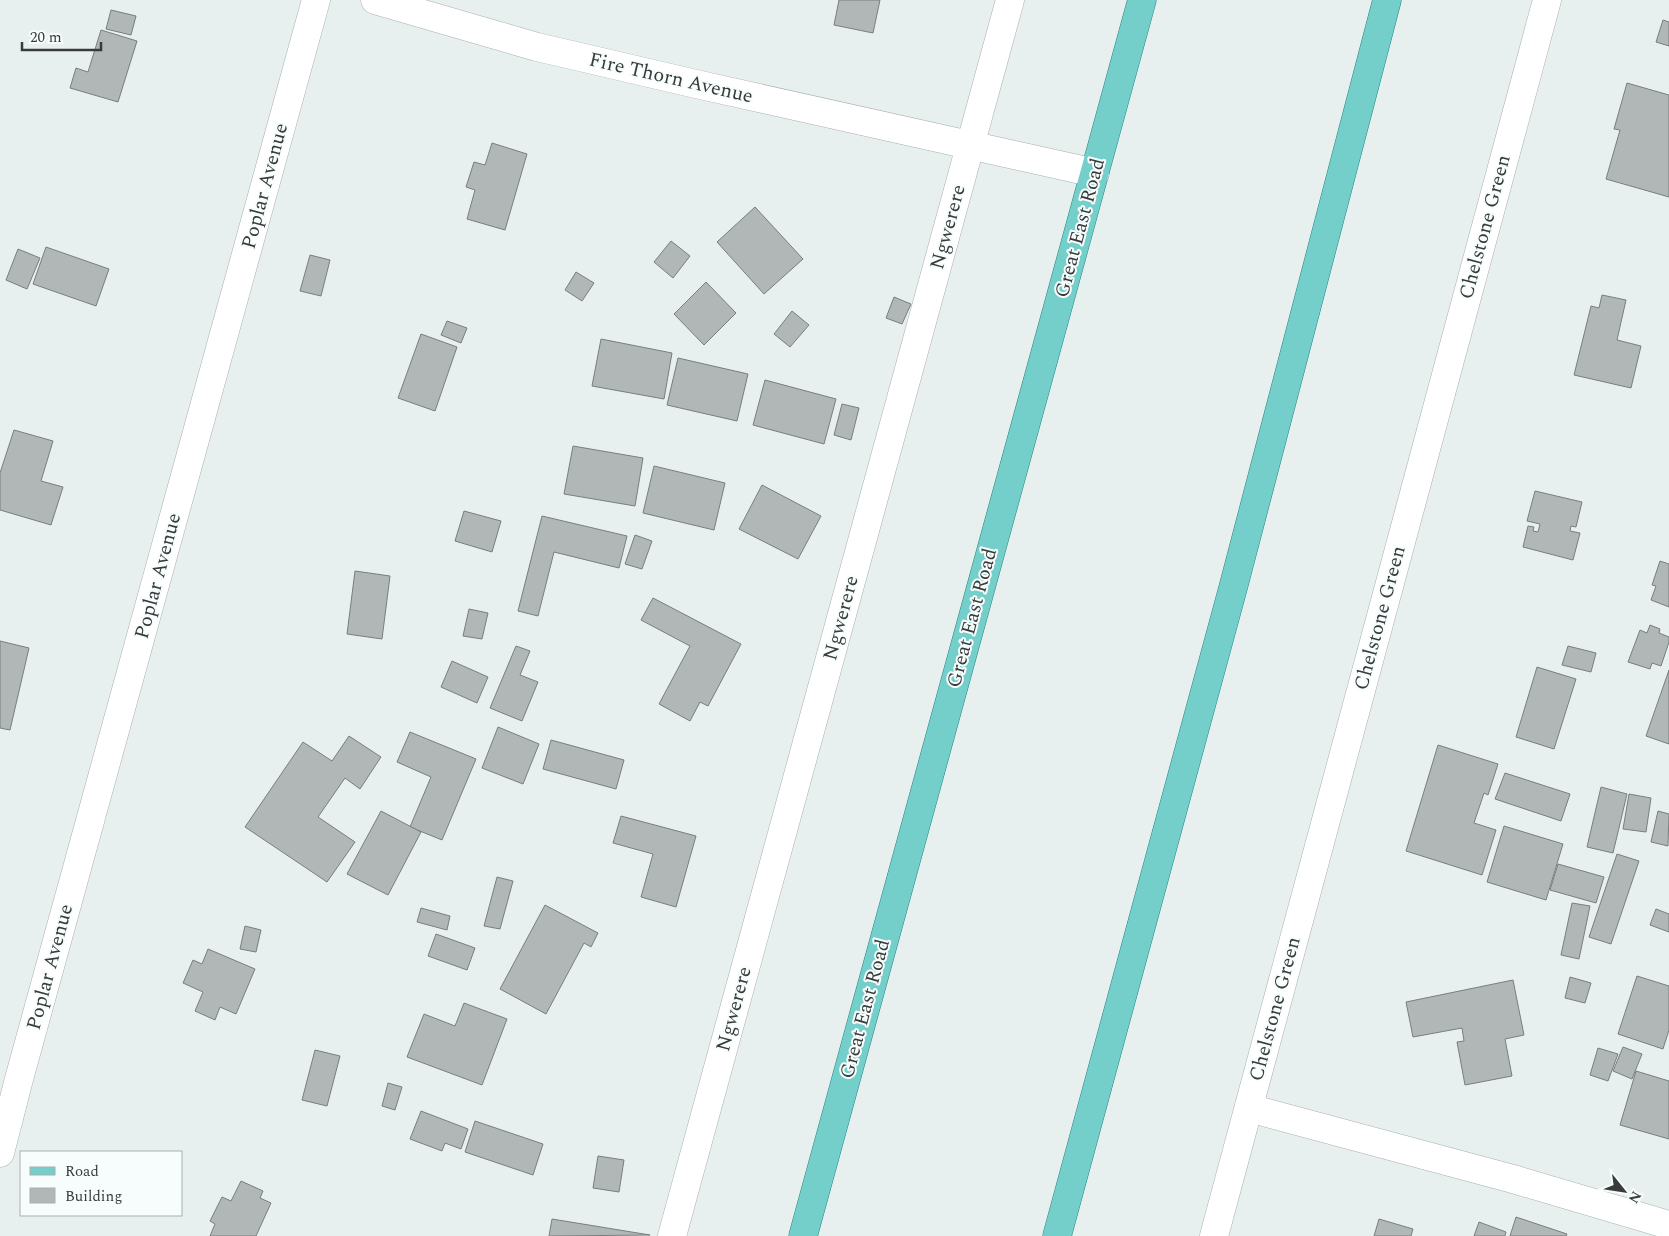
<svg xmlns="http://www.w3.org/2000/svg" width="1669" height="1236" viewBox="0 0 1669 1236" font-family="Spectral,serif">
	<rect width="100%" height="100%" fill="#e8f0ef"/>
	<g fill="#b1b7b7" stroke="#787e7d">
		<polygon points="839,0 880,0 873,33 834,25"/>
		<polygon points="111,10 136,16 131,35 106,29"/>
		<polygon points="1663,20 1669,22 1669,46 1656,42"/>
		<polygon points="101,30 137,41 118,102 70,88 76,68 88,72"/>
		<polygon points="1627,83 1669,95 1669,197 1606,179 1620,130 1614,129"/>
		<polygon points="492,143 527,154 505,230 467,219 475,190 466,187 474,162 485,165"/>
		<polygon points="755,207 803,259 764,294 717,242"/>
		<polygon points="671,241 690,256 673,278 654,262"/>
		<polygon points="46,247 109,269 96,306 33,284"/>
		<polygon points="18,249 40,258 27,289 6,280"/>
		<polygon points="310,255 330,260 321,296 300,291"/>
		<polygon points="576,272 594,283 582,301 565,290"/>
		<polygon points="706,282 736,313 704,345 674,314"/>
		<polygon points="1602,295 1626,300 1617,340 1641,346 1631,388 1574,375 1591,306 1599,308"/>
		<polygon points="894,297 911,304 902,324 886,318"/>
		<polygon points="792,311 809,325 790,347 774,334"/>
		<polygon points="447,321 467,328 461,343 441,335"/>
		<polygon points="421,334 457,347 435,411 398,398"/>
		<polygon points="601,339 672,353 664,399 592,386"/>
		<polygon points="678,358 748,374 737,421 667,405"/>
		<polygon points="765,380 836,399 824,444 753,425"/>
		<polygon points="842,404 859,408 851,440 834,435"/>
		<polygon points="14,430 53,441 41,481 63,487 51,525 0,510 0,473"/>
		<polygon points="573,446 643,458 635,506 564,494"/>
		<polygon points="654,466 725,483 714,530 643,513"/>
		<polygon points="762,485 821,516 798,559 739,529"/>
		<polygon points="1535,491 1582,502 1576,527 1571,526 1570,531 1580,533 1573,560 1523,547 1528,526 1534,527 1533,531 1538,532 1540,524 1527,521"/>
		<polygon points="464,511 501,521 492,552 455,541"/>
		<polygon points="542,516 627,536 619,568 554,552 538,616 518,611"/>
		<polygon points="635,535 652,541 642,569 625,564"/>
		<polygon points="1660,561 1669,564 1669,607 1651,600 1656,586 1652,585"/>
		<polygon points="355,571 390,576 382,639 347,634"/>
		<polygon points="653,598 741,644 708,706 700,702 690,721 659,704 690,646 641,620"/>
		<polygon points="469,609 488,613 482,639 463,636"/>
		<polygon points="1650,625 1660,629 1659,633 1669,637 1669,642 1661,666 1652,663 1650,669 1628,662 1640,630 1647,633"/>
		<polygon points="0,641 29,648 10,730 0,728"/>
		<polygon points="516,646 530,651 520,675 538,682 522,721 490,708"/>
		<polygon points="1568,646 1596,653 1591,672 1562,665"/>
		<polygon points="452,661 488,677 477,703 441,687"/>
		<polygon points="1537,667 1576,679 1554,749 1516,737"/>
		<polygon points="1669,670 1669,744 1646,736"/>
		<polygon points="498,727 539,744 523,784 482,768"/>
		<polygon points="410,732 476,759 442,840 410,827 431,777 397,762"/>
		<polygon points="349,736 381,757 360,789 345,778 318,817 355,842 327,882 245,827 303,742 332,761"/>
		<polygon points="551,740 624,760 616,789 543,769"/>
		<polygon points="1438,745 1498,764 1488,795 1484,793 1474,823 1496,830 1482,875 1406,851"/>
		<polygon points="1505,773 1570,794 1561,821 1495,799"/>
		<polygon points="1601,787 1627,794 1613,853 1587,847"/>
		<polygon points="1629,794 1651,798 1646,832 1623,829"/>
		<polygon points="381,811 421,832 388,895 347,874"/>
		<polygon points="1658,811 1669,814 1668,846 1651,842"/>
		<polygon points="621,816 696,836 676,907 641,897 653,854 613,843"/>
		<polygon points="1504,826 1563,844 1546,900 1487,882"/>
		<polygon points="1617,854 1639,861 1611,944 1589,937"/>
		<polygon points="1558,864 1604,877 1596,903 1550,890"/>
		<polygon points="497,877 513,881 500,929 484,926"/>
		<polygon points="1572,903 1590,906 1579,959 1561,955"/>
		<polygon points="545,905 598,933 591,947 584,943 546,1014 500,989"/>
		<polygon points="421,908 450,916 447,930 417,922"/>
		<polygon points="1656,909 1669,914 1669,932 1650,925"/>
		<polygon points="245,926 261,930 256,952 240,949"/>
		<polygon points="436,934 475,948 467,970 428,956"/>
		<polygon points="208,949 255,969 236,1014 220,1007 215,1020 195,1011 203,992 183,983 193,960 202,964"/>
		<polygon points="1637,976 1669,986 1669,1030 1663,1049 1618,1034"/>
		<polygon points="1570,977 1591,983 1585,1003 1565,998"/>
		<polygon points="1513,980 1524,1035 1505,1039 1512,1076 1465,1085 1457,1042 1464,1041 1462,1028 1413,1037 1406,1002"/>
		<polygon points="464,1003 507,1019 482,1085 407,1057 424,1014 455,1026"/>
		<polygon points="1623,1047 1642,1054 1632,1079 1613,1071"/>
		<polygon points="1598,1048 1618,1054 1608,1081 1590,1075"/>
		<polygon points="315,1050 340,1056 327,1106 302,1100"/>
		<polygon points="1636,1071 1669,1081 1669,1139 1620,1125"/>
		<polygon points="388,1083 402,1087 395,1110 382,1106"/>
		<polygon points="421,1111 468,1129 461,1149 445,1143 442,1151 410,1139"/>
		<polygon points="475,1121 543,1144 533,1175 465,1152"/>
		<polygon points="598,1156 624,1160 619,1192 593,1188"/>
		<polygon points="241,1181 263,1191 260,1198 271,1203 256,1236 210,1236 215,1224 210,1221 222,1197 231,1201"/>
		<polygon points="1516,1217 1567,1234 1566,1236 1510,1236"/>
		<polygon points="552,1219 650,1235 549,1236"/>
		<polygon points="1379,1219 1413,1229 1411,1236 1374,1236"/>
		<polygon points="1479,1222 1506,1232 1505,1236 1474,1236"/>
	</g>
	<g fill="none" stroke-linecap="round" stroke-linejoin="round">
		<defs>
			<g id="street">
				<polyline points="375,0 537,47 696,84 1095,173"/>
				<polyline points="1249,1108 1513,1179 1669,1225"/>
				<polyline points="0,1153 19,1079 316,0"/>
				<polyline points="672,1236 1010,0"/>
				<polyline points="1214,1236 1547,0"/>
			</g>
			<g id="primary">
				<polyline points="803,1236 1142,0"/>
				<polyline points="1057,1236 1233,588 1387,0"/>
			</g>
		</defs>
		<use href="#street" stroke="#a8afae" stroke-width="29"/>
		<use href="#primary" stroke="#238681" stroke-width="29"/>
		<use href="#street" stroke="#fff" stroke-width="28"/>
		<use href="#primary" stroke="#74ceca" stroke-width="28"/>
	</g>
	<g text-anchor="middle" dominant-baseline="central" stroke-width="4" stroke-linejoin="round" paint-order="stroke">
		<g font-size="20" fill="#383b3a" stroke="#f6fdfc">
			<text transform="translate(671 78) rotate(13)">Fire Thorn Avenue</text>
			<text transform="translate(265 186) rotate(-75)">Poplar Avenue</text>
			<text transform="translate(948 227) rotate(-75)">Ngwerere</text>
			<text transform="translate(1485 227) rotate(-75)">Chelstone Green</text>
			<text transform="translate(1080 228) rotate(-75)">Great East Road</text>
			<text transform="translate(158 576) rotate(-75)">Poplar Avenue</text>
			<text transform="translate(841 618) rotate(-75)">Ngwerere</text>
			<text transform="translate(972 618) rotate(-75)">Great East Road</text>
			<text transform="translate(1380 618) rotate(-75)">Chelstone Green</text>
			<text transform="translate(50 967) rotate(-75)">Poplar Avenue</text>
			<text transform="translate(734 1009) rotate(-75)">Ngwerere</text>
			<text transform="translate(865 1009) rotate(-75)">Great East Road</text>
			<text transform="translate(1275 1009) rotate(-75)">Chelstone Green</text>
		</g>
	</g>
	<rect x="20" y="1151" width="162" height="65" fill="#f6fdfc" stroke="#aaafae"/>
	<rect x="30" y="1167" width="25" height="8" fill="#74ceca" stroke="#aaafae"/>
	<text x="65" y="1176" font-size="15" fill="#383b3a">Road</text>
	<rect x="30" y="1188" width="25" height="15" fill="#b1b7b7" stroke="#aaafae"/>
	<text x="65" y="1201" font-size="15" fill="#383b3a">Building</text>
	<g transform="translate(1624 1191) rotate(120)" stroke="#f6fdfc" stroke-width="4" paint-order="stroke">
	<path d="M0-4L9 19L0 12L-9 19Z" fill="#383b3a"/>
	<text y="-8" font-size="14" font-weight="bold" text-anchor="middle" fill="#383b3a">N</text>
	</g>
	<path d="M22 42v8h79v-8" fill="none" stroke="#383b3a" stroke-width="2.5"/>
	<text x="30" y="42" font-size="15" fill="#383b3a" stroke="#f6fdfc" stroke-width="4" paint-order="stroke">20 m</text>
</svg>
